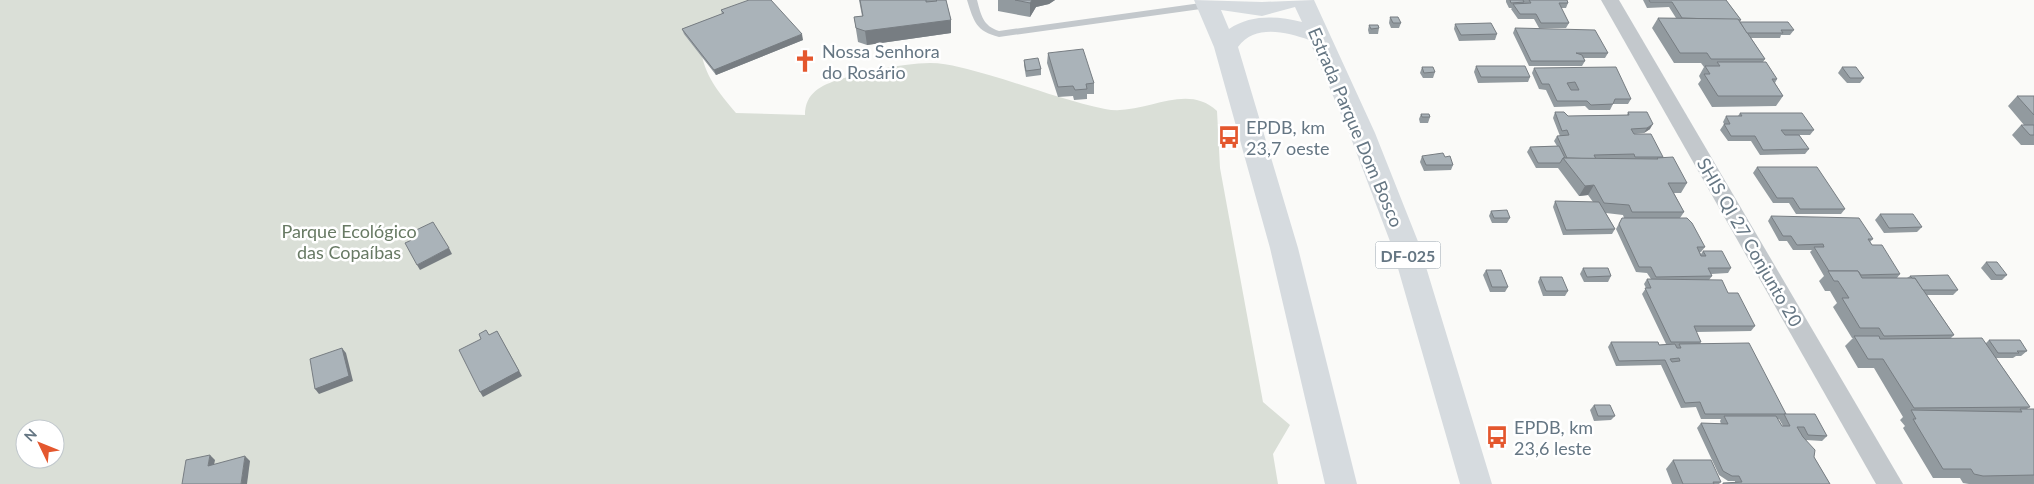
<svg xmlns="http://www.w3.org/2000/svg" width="2034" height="484" viewBox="0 0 2034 484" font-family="Lato,sans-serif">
	<rect width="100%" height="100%" fill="#fafaf8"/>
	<path fill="#dadfd7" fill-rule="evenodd" d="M0,0h761l-60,48c2,26 18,45 35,65l69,2c0,-22 16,-30 36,-36 29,-9 58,-15 89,-16 20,0 40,7 59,12 38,11 77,26 116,34 38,8 80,-28 112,2l3,57 43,234 27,23 -17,29 5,30h-1278zM25,429h30v30h-30z"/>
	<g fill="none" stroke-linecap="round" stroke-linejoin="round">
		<path fill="#c3c8cc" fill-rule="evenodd" d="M967,0h10c4,15 6,26 22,31l209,-29 5,3 -5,3 -209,29c-23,-6 -25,-15 -32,-37z"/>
		<polygon fill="#c3c8cc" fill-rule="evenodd" points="1601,0 1619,0 1903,484 1876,484"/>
		<path fill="#d6dbdf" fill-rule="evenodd" d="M1194,0l68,2 52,-2 61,133 44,111 73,240h-32l-69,-240 -42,-111 -40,-93c-23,-8 -54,-16 -71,7l60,201 59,236h-32l-55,-236 -56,-201zM1295,7l7,15c-24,-6 -51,-8 -73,7l-8,-19 41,6z"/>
	</g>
	<g fill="#929a9f" fill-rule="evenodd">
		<polygon points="859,0 946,0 951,20 951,33 867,45 858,42 854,17 862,16"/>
		<polygon points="998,0 1055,0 1049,4 1036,7 1030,17 998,11"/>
		<polygon points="1506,0 1567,0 1568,3 1566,8 1561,8 1569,23 1566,28 1539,28 1534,19 1518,19 1511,9 1512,8 1509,8 1506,2"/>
		<polygon points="1643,0 1726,0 1741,20 1739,22 1740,22 1794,30 1790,35 1781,35 1780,38 1751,38 1765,59 1763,62 1777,79 1775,83 1783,96 1776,106 1712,107 1698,84 1701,80 1699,76 1704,67 1701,63 1674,63 1652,28 1658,18 1676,18 1669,7 1647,8"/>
		<polygon points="721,10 803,40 716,75 684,34 682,29 722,14"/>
		<polygon points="1390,17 1401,23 1399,28 1391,28 1389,23"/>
		<polygon points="1455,24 1497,34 1495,40 1459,41 1454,29"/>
		<polygon points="1369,25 1379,28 1378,34 1369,34 1368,30"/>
		<polygon points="1515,28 1608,53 1605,58 1584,58 1585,61 1582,66 1529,66 1513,33"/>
		<polygon points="1048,53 1094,83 1094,94 1087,94 1087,99 1074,100 1073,96 1058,97 1047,63"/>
		<polygon points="1024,60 1041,69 1041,75 1026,77 1024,65"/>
		<polygon points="1476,66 1530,77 1528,82 1478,83 1474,72"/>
		<polygon points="1422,67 1435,72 1433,78 1423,78 1420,73"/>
		<polygon points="1842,67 1864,78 1860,83 1847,83 1838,73"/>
		<polygon points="1534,68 1631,99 1628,104 1613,104 1610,110 1589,110 1585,106 1554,107 1546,90 1539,89 1532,73"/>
		<polygon points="2017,96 2034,96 2034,145 2021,145 2012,135 2021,125 2024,125 2008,106"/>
		<path d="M1555,112l13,4 59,-1 1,-3 22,17 -6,4 -10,1 29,23 24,26 -6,10h-7l10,19 -4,6 25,29 -4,5h-1l1,2 2,-3 28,17 -3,5 -17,1 1,2 -3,4 19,13 27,33 -4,5 -55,1 5,10 -1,1 86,71 41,22 -5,5 -16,-1 8,17 16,27h-107l12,-2v-1h-7l-9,-6 -22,-47 4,-5 20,1 -1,-3 1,-2h-20l-5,-12 -15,1 -20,-43 -45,1 -8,-19 3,-5 48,3 7,-1 -24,-50 4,-6 -2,-4 3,-5h4l-4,-6 -11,-1 -20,-43 6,-11h2l-1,-3 -17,-2 9,16 -3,5 -49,1 -10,-28 2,-6 38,1 -5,-7 -9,1 -21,-28h-22l-9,-16 3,-5 27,-1 -3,-5 3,-5h3l-7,-18zM1778,419h1l4,7h-1z"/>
		<polygon points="1740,113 1814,130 1810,135 1799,135 1809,149 1805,154 1760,155 1751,141 1728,141 1720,130 1724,124 1723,122 1726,116 1738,116"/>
		<polygon points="1421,114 1430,117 1428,123 1420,123 1419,119"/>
		<polygon points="1422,156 1445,157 1453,165 1451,170 1424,171 1420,162"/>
		<polygon points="1757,167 1845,209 1841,214 1796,214 1789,203 1773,203 1753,173"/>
		<polygon points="1491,211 1510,218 1507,223 1492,223 1489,216"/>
		<polygon points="1880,214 1922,227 1917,232 1884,233 1875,220"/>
		<polygon points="1771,216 1873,239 1870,242 1872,245 1900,274 1897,278 1907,278 1910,276 1958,290 1953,295 1927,295 1954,335 1950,339 1986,343 1989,340 2027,351 2021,356 2016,356 2013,358 1996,358 2030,407 2027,409 2034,409 2034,484 1969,484 1963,483 1960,478 1933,478 1903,428 1905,426 1900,420 1903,417 1874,368 1858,368 1845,346 1853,338 1852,338 1833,307 1837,303 1830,291 1825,291 1819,281 1824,276 1810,252 1812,250 1793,250 1787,241 1779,241 1768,221"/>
		<polygon points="1986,262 2007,275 2002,280 1991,280 1981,268"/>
		<polygon points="1583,268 1611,276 1608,282 1584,282 1580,274"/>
		<polygon points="1486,270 1508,287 1505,292 1490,292 1483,275"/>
		<polygon points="1540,277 1568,291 1565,296 1543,296 1538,282"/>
		<polygon points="1594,405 1615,416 1611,420 1594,421 1590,410"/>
		<polygon points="1673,460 1721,482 1719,484 1672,484 1666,469"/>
	</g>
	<g fill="#777d82">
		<polygon points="1032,0 1055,0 1049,4 1036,7 1030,17 1030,3"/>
		<polygon points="951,20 951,33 867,45 865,31"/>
		<polygon points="802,34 803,40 716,75 714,70"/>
		<polygon points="1653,124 1650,129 1644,133 1647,128"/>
		<polygon points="1594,185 1588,195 1579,196 1585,186"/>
		<polygon points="449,248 452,254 420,270 417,265"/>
		<polygon points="497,331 522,376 483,397 480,392"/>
		<polygon points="342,348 346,353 353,381 319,394 315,389"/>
		<polygon points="210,455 215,460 213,470 208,466"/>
		<polygon points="245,456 250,461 247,484 241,484"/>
	</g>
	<g fill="#aab3b9" stroke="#777d82" fill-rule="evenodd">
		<polygon points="749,0 771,0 802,34 714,70 682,29 724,13 721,10"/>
		<polygon points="860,0 926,0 926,2 937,1 936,0 946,0 951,20 865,31 856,28 854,17 863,16"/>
		<polygon points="1015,0 1032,0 1030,3"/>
		<polygon points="1510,0 1523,0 1524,2 1511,3"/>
		<polygon points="1529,0 1567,0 1568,3 1559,3 1569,23 1541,23 1536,14 1520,14 1513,4 1531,3"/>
		<polygon points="1649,0 1726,0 1741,20 1682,18 1672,2 1650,2"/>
		<polygon points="1390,17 1398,17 1401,23 1393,23"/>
		<polygon points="1658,18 1738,19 1765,59 1711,59 1707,53 1680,53"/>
		<polygon points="1740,22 1788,22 1794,30 1781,30 1783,33 1747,33"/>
		<polygon points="1491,23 1497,34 1461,35 1455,24"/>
		<polygon points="1369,25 1378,25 1379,28 1371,29"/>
		<polygon points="1515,28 1595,30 1608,53 1576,53 1582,55 1585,61 1531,61"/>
		<polygon points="1083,49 1094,83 1086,84 1087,89 1075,90 1073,86 1058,87 1048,53"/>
		<polygon points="1038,58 1041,69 1026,71 1024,60"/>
		<polygon points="1717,62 1766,62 1777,79 1772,79 1783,96 1718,96 1704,74 1710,74 1705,66 1720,66"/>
		<polygon points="1476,66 1525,66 1530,77 1481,77"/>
		<polygon points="1422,67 1433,67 1435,72 1424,73"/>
		<path d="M1616,67l15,32h-16l-2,5 -22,1 -4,-4h-30l-8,-17h-7l-8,-16zM1575,82l4,8h-8l-4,-7z"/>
		<polygon points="1842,67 1856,67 1864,78 1850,78"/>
		<polygon points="2017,96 2034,96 2034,115"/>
		<polygon points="1555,112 1564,112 1568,116 1629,115 1628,112 1647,112 1653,124 1647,128 1631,129 1634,134 1651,134 1663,157 1635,157 1634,154 1594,155 1596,159 1567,158 1557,136 1569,135 1567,130 1562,131"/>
		<polygon points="1740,113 1802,113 1814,130 1781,130 1785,135 1799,135 1809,149 1763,150 1755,136 1731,136 1724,124 1730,124 1726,116 1742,116"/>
		<polygon points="1421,114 1429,114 1430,117 1422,117"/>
		<polygon points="2021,125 2034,125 2034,135 2030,135"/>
		<polygon points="1559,146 1565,158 1563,158 1560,163 1538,163 1530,147"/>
		<polygon points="1443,153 1445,157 1450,156 1453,165 1426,165 1422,156"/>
		<polygon points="1673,157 1687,183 1668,183 1684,212 1632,212 1629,205 1604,203 1594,185 1585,186 1563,158 1658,159 1657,158"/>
		<polygon points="1757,167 1817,167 1845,209 1800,209 1793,198 1777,198"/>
		<polygon points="1555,201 1599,202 1615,229 1566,230"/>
		<polygon points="1507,210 1510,218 1494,218 1491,211"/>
		<polygon points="1880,214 1913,214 1922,227 1889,228"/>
		<polygon points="1771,216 1859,218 1873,239 1868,239 1872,245 1882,245 1900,274 1861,275 1858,271 1829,271 1814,247 1824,247 1823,244 1797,245 1791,236 1783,236"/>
		<polygon points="1622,218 1687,218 1692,223 1705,247 1697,247 1701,256 1706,256 1703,251 1722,251 1731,268 1708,268 1712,276 1656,277 1651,267 1639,267 1619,224"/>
		<polygon points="433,222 449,248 417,265 405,243 416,238 412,232"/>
		<polygon points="1986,262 1997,262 2007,275 1996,275"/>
		<polygon points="1583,268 1608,268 1611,276 1587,277"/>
		<polygon points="1486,270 1501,270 1508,287 1492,287"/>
		<polygon points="1828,271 1858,271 1862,278 1915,278 1954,335 1884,336 1879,328 1860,328 1842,298 1849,298 1838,281 1834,281"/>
		<polygon points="1948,275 1958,290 1923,290 1915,278 1912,278 1910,276"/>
		<polygon points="1540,277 1562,277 1568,291 1546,291"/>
		<polygon points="1647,279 1722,280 1728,293 1738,293 1755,326 1694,326 1701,342 1671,342 1645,288 1651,288"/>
		<polygon points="486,330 489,335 497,331 519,371 480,392 459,350 481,339 479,334"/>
		<polygon points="1854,336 1879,336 1880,339 1982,338 2030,407 1914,408 1883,359 1868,359"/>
		<polygon points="1989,340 2020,340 2027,351 2017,351 2019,353 1998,353"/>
		<path d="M1611,342h47l1,3 16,-1 2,4h4l-2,-4 70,-1 37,71h-81l-5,-12 -15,1 -20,-43 -46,1zM1679,358l1,3 -8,1 -2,-3z"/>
		<polygon points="342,348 349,376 315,389 310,359"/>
		<polygon points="1594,405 1610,405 1615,416 1598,416"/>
		<polygon points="2020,409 2034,409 2034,475 1983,476 1974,474 1971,469 1943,469 1913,419 1916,419 1911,410 2022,412"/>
		<polygon points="1784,414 1815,414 1827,436 1808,435 1804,427 1797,427 1803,437 1815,450 1814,457 1830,484 1723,484 1723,483 1742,482 1739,476 1732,476 1723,471 1701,423 1728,424 1724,416 1776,416 1782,426 1790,426"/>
		<polygon points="210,455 208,466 245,456 241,484 182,484 186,460"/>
		<polygon points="1673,460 1711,460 1721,482 1713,482 1714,484 1683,484"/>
	</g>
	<defs>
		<symbol id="church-bare" viewBox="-9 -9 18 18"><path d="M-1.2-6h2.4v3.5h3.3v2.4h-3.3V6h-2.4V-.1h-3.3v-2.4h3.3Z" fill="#e4572e" stroke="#fff" stroke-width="2.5" paint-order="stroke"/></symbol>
		<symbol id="bus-bare" viewBox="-9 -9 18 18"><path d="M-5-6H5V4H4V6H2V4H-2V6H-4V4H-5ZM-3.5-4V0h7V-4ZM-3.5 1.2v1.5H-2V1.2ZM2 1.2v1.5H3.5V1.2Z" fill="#e4572e" stroke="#fff" stroke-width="2.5" paint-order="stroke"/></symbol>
	</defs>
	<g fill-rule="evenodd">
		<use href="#church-bare" x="789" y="45" width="32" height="32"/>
		<use href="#bus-bare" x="1213" y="121" width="32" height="32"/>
		<use href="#bus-bare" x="1481" y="421" width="32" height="32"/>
	</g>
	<g text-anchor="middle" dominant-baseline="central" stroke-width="5" stroke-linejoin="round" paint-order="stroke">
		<rect fill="#fff" stroke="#939fa8" stroke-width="1" x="1375.5" y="241.5" width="65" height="27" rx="4"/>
		<g font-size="16" font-weight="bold" fill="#657683">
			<text x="1408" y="255">DF-025</text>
		</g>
		<g font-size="18" fill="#657683" stroke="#fff" text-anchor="start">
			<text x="822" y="51">Nossa Senhora<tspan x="822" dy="21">do Rosário</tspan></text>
			<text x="1246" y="127">EPDB, km<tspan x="1246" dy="21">23,7 oeste</tspan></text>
			<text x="1514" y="427">EPDB, km<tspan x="1514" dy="21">23,6 leste</tspan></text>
		</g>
		<g font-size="18" fill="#657683" stroke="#fff">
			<text transform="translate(1356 127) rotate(67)">Estrada Parque Dom Bosco</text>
			<text transform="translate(1750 242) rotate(60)">SHIS QI 27 Conjunto 20</text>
		</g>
		<g font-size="18" fill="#687a64" stroke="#fff">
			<text x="349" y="231">Parque Ecológico<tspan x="349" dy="21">das Copaíbas</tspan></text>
		</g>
	</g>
	<g transform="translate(40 444) rotate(313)"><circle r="24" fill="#ffffff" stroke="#c1c8cd"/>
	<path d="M0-4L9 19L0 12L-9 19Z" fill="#e4572e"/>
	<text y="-8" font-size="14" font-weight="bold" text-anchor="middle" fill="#657683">N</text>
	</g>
</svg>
